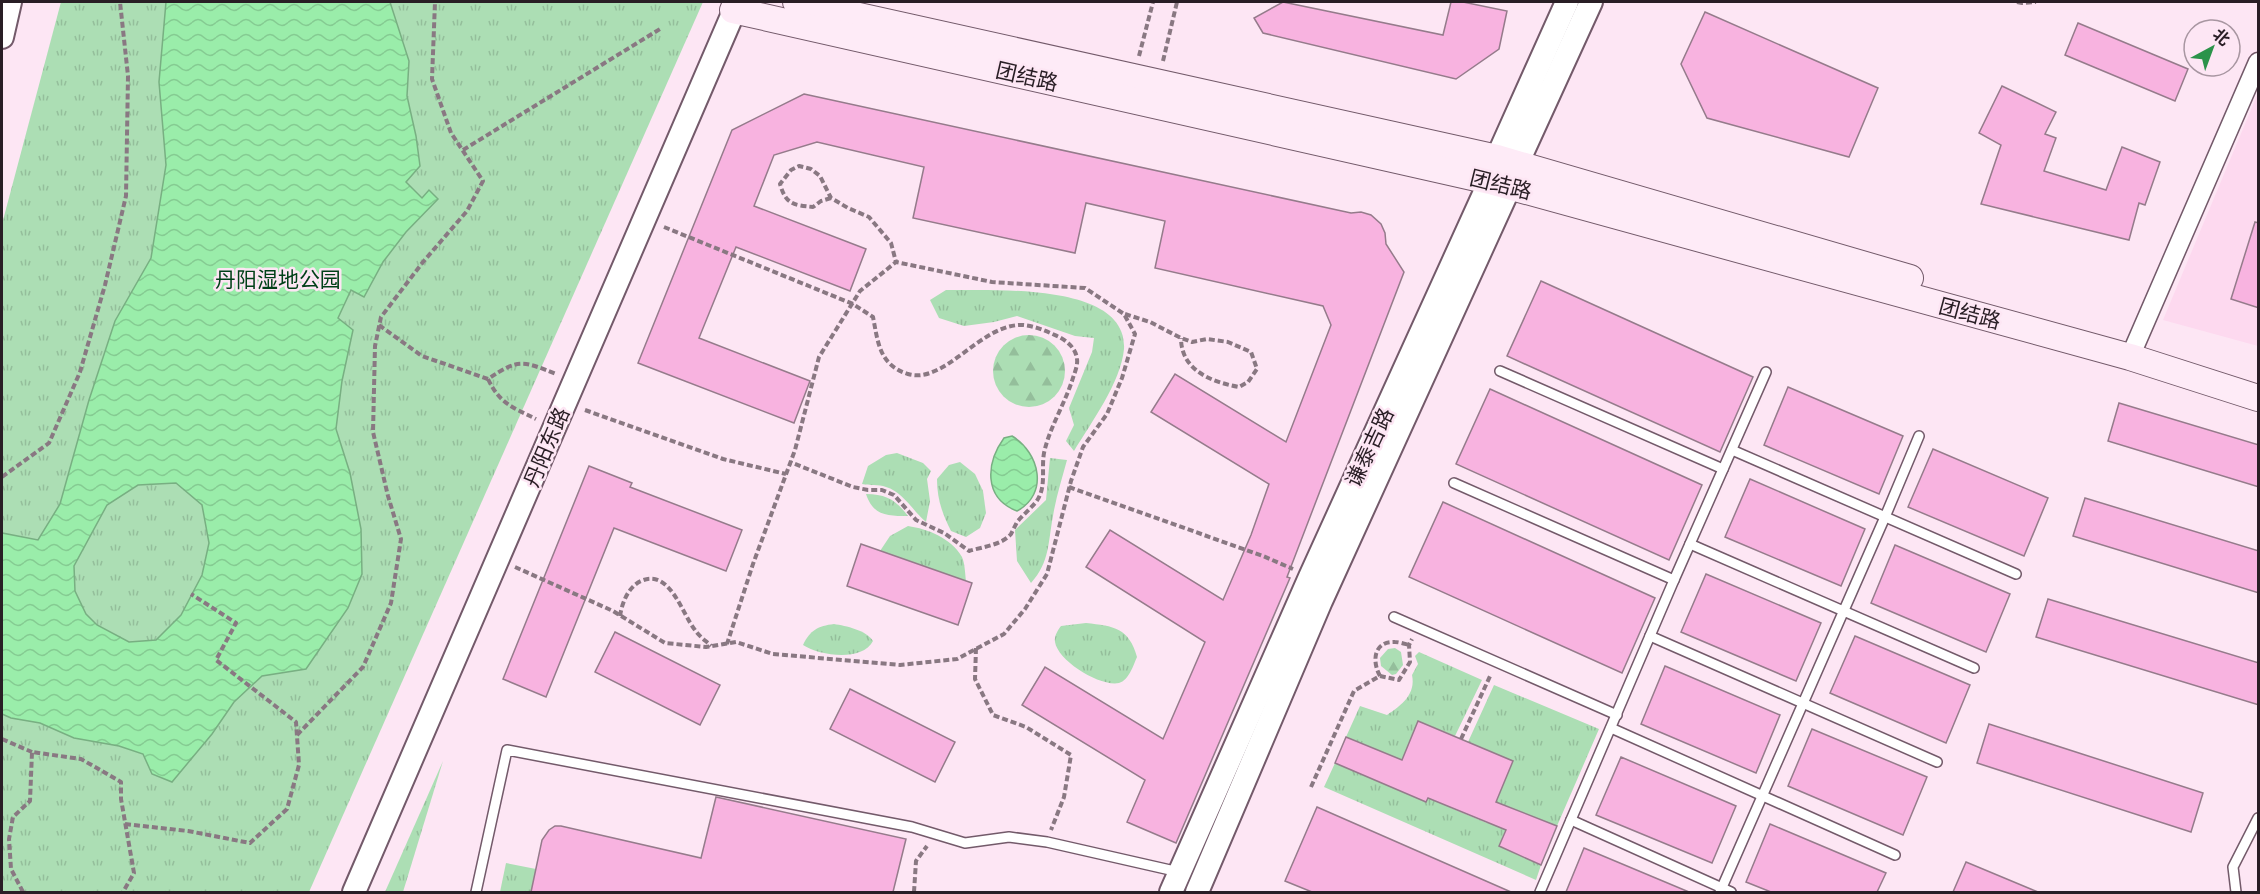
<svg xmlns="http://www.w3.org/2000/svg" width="2260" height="894" viewBox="0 0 2260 894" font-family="Ubuntu,'Noto Sans SC',sans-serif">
	<defs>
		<pattern id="grass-tufts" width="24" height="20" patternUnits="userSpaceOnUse" patternTransform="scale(1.5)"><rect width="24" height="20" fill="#acdeb4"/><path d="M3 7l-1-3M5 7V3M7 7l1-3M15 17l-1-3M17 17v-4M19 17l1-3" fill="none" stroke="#94be9b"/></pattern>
		<pattern id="forest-firs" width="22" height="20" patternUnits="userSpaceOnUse" patternTransform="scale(1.5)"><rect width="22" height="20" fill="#acdeb4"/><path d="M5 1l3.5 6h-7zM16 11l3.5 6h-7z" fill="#94be9b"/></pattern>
		<pattern id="water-waves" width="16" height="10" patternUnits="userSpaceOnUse" patternTransform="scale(1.5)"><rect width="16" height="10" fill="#9aedaa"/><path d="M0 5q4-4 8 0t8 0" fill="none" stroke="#85cb92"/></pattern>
	</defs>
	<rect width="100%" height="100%" fill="#fde6f4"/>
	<polygon fill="#fdd9ef" points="2258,93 2258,346 2163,320"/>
	<g fill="url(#grass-tufts)">
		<polygon points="61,2 703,2 309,892 2,892 2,224"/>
		<path d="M946,290c43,1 182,-9 178,59 -3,33 -33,74 -50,102l-8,-10 8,-16 -5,-17 23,-56 2,-14 -19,-2 -58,-20 -23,6 -30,4 -25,-8 -9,-18z"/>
		<path d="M897,453l26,10 8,8 -4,8 3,22 -4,21c-14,-12 -23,-30 -40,-35 -8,-3 -16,-1 -24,-3l6,-18 18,-11z"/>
		<path d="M1050,458l17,2c-5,19 -11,37 -14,56 -5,26 -3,46 -22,67l-14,-22 -2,-31 31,-30z"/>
		<path d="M960,462l15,12 8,17 3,22 -6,15 -14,9 -15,-6c-9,-18 -14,-32 -14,-52l12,-14z"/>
		<path d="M866,494c20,0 30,6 42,22 -20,0 -35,0 -42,-22z"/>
		<path d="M908,526c20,3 43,12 54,31 3,7 3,16 4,24l-86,-30 10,-15z"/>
		<path d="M1086,623c28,3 43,5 51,34 -4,9 -8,23 -18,26 -19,4 -61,-22 -64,-41 -1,-6 3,-12 6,-16z"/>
		<path d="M834,624c12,2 32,6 39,17 -11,21 -53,15 -70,4 7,-15 15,-19 31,-21z"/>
		<path d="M1419,652l63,28 -27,56 -37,-15 -16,39 -56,-23 14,-31 27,9c15,-10 29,-21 25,-40l6,-11 -3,-8z"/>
		<polygon points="1494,685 1599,729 1557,826 1514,809 1499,846 1541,865 1536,880 1324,787 1335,763 1426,802 1441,764 1451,808 1487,823 1513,761 1468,742"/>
		<polygon points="443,761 403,892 385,892"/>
		<polygon points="506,863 536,869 531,892 500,892"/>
	</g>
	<g fill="url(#forest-firs)">
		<circle cx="1029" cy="371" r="36"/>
		<polygon points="1395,648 1401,652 1403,665 1396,674 1392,675 1381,666 1380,658 1388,649"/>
	</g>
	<g fill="url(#water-waves)" stroke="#78af82" stroke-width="1.5" fill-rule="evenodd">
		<path d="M166,2h224l19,59 -2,35 9,40 4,30 -14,16 16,16 7,-8 9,9 -32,33 -23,30 -19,35 -13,-7 -13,28 15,12 -11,51 -6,48 14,44 11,56 1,45 -14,34 -42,61 -44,7 -28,26 -22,32 -40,48 -20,-8 -9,-20 -24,-8 -45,-8 -34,-15 -29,-5 -9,-4v-181l36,7 22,-36 29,-104 26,-79 36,-63 15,-93 -7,-83zM176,483l26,22 7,38 -7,32 -21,40 -25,25 -27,2 -32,-17 -11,-11 -11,-23 -1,-25 33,-61 31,-20z"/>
		<path d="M1012,436c28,17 37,58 5,75 -34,-13 -31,-48 -13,-73z"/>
	</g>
	<g fill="#f8b3e0" stroke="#957b8b" stroke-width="1.5">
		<polygon points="1283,2 1443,35 1451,2 1463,2 1507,11 1499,49 1456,79 1263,33 1254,18"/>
		<polygon points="1705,12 1878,88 1849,157 1707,118 1681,64"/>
		<polygon points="2078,23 2188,69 2175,101 2065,55"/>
		<polygon points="2002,86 2056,112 2045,134 2056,138 2044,171 2106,190 2122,147 2160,162 2145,205 2139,203 2129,240 1981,204 2001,145 1979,133"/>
		<polygon points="804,94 1351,213 1361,212 1371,215 1381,224 1385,233 1386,244 1404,272 1287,577 1290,578 1176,843 1127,822 1145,780 1022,705 1045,667 1163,739 1205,642 1086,567 1110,530 1223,600 1251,535 1269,484 1151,412 1175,374 1286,442 1331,325 1323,306 1155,268 1165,221 1086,203 1075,253 913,218 924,167 817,142 774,155 754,206 866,249 850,291 736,247 699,338 810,381 794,423 638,363 732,130"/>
		<polygon points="2255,222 2259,223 2259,308 2231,299"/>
		<polygon points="1541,281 1753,377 1720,452 1507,356"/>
		<polygon points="1788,387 1903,436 1879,494 1764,445"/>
		<polygon points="1490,389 1702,485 1669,560 1456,464"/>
		<polygon points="2119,403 2259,445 2259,487 2108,441"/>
		<polygon points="1933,449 2048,498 2024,556 1908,507"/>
		<polygon points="589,466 632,483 630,487 742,530 726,571 614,528 546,697 503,679"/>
		<polygon points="1750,479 1865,529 1841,586 1725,537"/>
		<polygon points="2085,498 2259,551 2259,593 2073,536"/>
		<polygon points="1443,502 1655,598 1622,673 1409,577"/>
		<polygon points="861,544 972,583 958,625 847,586"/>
		<polygon points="1895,545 2010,594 1986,652 1871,603"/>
		<polygon points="1706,574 1821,623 1796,681 1681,632"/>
		<polygon points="2048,599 2259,663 2259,705 2036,637"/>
		<polygon points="615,632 720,685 700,725 595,672"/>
		<polygon points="1855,636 1970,685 1946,743 1830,693"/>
		<polygon points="1665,666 1780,715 1756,773 1641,724"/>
		<polygon points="850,689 955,742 935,782 830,729"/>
		<polygon points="1418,721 1513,761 1496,802 1557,826 1541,865 1499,846 1506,830 1428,798 1426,802 1335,763 1346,737 1402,760"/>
		<polygon points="1989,724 2203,793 2191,832 1977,763"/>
		<polygon points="1812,729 1927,777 1903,835 1788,786"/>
		<polygon points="1621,757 1736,806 1712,863 1596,815"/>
		<polygon points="716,797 906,839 893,892 531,892 542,840 549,830 555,826 561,826 701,858"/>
		<polygon points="1317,807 1511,892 1312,892 1285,881"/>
		<polygon points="1770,824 1886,873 1877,892 1771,892 1746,882"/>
		<polygon points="1584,848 1689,892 1566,892"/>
		<polygon points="1966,862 2038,892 1953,892"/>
	</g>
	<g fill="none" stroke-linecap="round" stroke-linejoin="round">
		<defs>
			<g id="service">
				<polyline points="1500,371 1723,469"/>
				<polyline points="1732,450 2016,574"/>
				<polyline points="1454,483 1674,580 1766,372"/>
				<polyline points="1690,544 1974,668"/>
				<polyline points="1394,617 1617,715"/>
				<polyline points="1650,636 1937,762"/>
				<polyline points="1611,728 1895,855"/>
				<polyline points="1571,820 1731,892"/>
				<polyline points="476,892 507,750 912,827 965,843 1009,837 1047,842 1179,872"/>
				<polyline points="1540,892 1674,580"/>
				<polyline points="1720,892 1885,517 1919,436"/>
				<polyline points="2236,892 2233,867 2258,818"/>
			</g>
			<polyline id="minor" points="2130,357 2258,62"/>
			<g id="tertiary">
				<polyline points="2,37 10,2"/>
				<polyline points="354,892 738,2"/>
				<polyline points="1171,892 1310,577 1490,181 1497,158 1567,2"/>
				<polyline points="1197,892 1321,601 1510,186 1517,164 1591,2"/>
			</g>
			<g id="secondary">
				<polyline points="796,2 1497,158 1910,278"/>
				<polyline points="733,10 1490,181 2130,357 2258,398"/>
			</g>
		</defs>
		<use href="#service" stroke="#735a6a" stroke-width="12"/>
		<use href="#minor" stroke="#735a6a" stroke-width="21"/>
		<use href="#tertiary" stroke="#735a6a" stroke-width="26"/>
		<use href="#secondary" stroke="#735a6a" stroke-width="28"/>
		<g stroke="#897882" stroke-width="4" stroke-dasharray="6 3" stroke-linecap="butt">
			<polyline points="2017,2 2022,3 2036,2"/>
			<polyline points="1139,56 1153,2"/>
			<polyline points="1163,61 1177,2"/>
			<polyline points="463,150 660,29"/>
			<path d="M831,198l-10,3 -8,6c-19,-2 -27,-2 -33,-23l11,-14 8,-4 12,3 9,7 11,22 17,10 21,9 22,26 5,19"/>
			<path d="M664,227l189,77 20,13c5,25 6,48 35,57 37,11 73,-51 115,-49 12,1 23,6 34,11 9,4 19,12 20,23 1,7 -3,15 -5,22 -8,24 -23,48 -28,72 -3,17 3,34 -8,49 -6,7 -13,13 -19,20 -2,4 -4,8 -6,12 -9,11 -29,13 -42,17l-25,-18 -28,-13 -22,-25 -12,-5h-14l-15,-3 -63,-25"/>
			<path d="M1125,314l25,8 31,16 11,4 15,-3 21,3 23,10 6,17 -9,13 -9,5c-28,-5 -58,-17 -58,-49"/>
			<path d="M379,325l43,31 66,23c31,-21 35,-18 68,-5"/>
			<path d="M488,379c12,25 24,28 48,40"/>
			<polyline points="585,410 723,459 786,474"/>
			<polyline points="2,477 49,443 80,372 105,285 126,196 128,76 120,2"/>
			<polyline points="1069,487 1263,556 1293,569"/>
			<polyline points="515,567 613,611 665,643 706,647 736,642 773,654 900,665 957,659 1004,634 1025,609 1047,574 1071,481 1083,447 1107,414 1122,378 1135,334 1124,314 1085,288 992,282 896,262 860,291 819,357 795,450 753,564 727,644"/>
			<path d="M620,616c2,-13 8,-29 21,-35 29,-13 41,33 54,49 4,6 11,11 16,16"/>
			<polyline points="976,648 975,679 993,715 1026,727 1071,755 1064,797 1051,830"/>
			<path d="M1380,676c-8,-14 -7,-35 15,-34 4,0 10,2 14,3"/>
			<polyline points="297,735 363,667 391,603 401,539 388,496 373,432 375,346 381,317 423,262 467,211 483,181 451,133 432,79 435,2"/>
			<polyline points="2,739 32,752"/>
			<polyline points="1461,739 1491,674"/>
			<polyline points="1311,787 1354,691 1380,676 1399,680 1410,662 1409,645 1412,639"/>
			<polyline points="125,824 188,831 250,843 287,809 299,765 296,722 216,660 236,623 191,594"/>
			<polyline points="23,892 11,869 9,839 13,817 30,801 32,752 81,759 121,782 121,799 134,873 123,892"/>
			<polyline points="914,892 916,861 927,846"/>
		</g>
		<use href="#service" stroke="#fff" stroke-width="9"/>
		<use href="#minor" stroke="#fff" stroke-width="18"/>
		<use href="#tertiary" stroke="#fff" stroke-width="22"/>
		<use href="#secondary" stroke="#feebf7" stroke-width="26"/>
	</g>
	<g text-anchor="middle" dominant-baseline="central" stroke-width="5" stroke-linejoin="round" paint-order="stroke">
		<g font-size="21" fill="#291e25" stroke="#fde6f4">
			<text transform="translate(1027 76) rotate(13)">团结路</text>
			<text transform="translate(1501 184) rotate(14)">团结路</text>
			<text transform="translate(1970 313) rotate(15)">团结路</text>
			<text transform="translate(546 447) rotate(-67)">丹阳东路</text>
			<text transform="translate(1369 447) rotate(-65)">谦泰吉路</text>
		</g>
		<g font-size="21" fill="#004118" stroke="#fde6f4">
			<text x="278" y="279">丹阳湿地公园</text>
		</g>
	</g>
	<rect width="2260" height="894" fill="none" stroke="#291e25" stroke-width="6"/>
	<g transform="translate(2212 48) rotate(41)"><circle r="28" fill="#fde6f4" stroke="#a896a1" stroke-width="1.5"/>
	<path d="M0-4.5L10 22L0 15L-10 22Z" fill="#2b934a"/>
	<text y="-9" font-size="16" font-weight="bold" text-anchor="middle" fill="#291e25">北</text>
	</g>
</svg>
